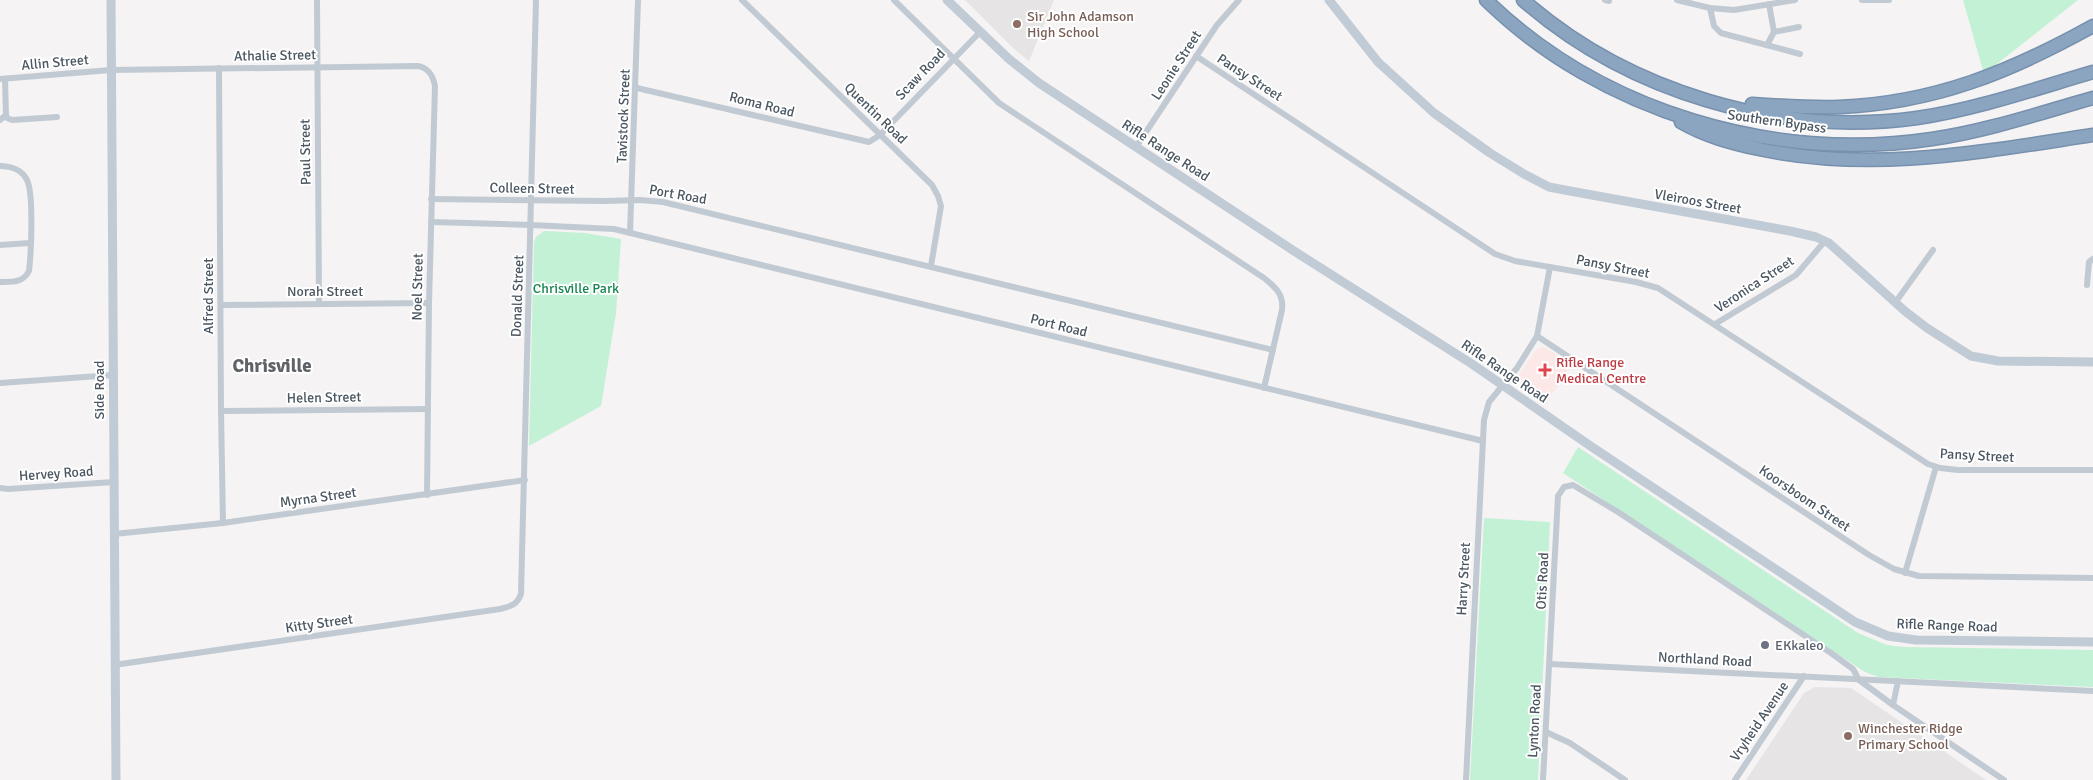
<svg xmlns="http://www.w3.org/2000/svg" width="2093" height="780" font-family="Signika,sans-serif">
	<rect width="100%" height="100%" fill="#f5f3f3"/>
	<g fill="#e6e4e5">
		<path d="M965,0H1054L1029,61L1013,48Z"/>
		<path d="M1815,687L1851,688L1986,780H1746L1804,693Z"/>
	</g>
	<path fill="#fce8e6" d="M1544,347L1572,364L1545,405L1524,389L1517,377L1537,349Z"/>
	<g fill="#c3f1d5">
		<path d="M1963,0H2078L1984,74Z"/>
		<path d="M544,231L585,233L621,239L616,313L601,406L529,446L534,242L536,237Z"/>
		<path d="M1578,447L1858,633L1887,645L1904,647L2093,650V687L1878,677L1865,672L1563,473Z"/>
		<path d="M1484,518L1550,522L1538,780H1470Z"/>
	</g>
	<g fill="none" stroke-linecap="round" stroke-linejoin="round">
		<g stroke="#7690ad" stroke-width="15">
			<g id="highway">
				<path d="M1486,0C1601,112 1774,163 1932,139C1987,131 2040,113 2093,98"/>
				<path d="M1523,0C1628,92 1779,137 1917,118C1977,109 2035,89 2093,72"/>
				<path d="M1752,104C1781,106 1810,108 1839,107C1935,103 2010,72 2093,26"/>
				<path d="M1681,122C1705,136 1731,143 1759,149C1873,173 1980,152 2093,135"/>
			</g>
		</g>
		<g stroke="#c1cad2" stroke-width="6">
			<path d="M317,0L319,303"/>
			<path d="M742,0L932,185L938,196L941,206L931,266"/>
			<path d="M894,0L999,103L1264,278C1275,287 1284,294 1282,310L1264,388"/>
			<path d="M1605,0L1609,1"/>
			<path d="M1677,0L1710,8L1734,10L1795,0"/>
			<path d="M1862,0H1889"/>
			<path d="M1769,4L1774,32"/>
			<path d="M1710,8L1714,26L1721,33L1800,54"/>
			<path d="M1767,45L1774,32L1799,27"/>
			<path d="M1196,56L1495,254L1515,261L1636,282L1658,288L1928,464L1940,468L1958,470H2093"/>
			<path d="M219,68L221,411L223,523"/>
			<path d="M0,79L111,70L418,66C429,68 433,76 435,86L429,303L427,495"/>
			<path d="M637,88L869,142L880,135L980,32"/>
			<path d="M5,117L12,120L57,117"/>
			<path d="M0,120L6,115L5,79"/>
			<path d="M1136,147L1217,25L1239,0"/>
			<path d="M0,166C11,166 22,170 27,180C34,194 31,254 29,271C23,283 12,282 0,282"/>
			<path d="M431,199L604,201L640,200L663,202L1273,350"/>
			<path d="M431,222L531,225L614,229L1483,441"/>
			<path d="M630,233L638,0"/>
			<path d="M0,245L30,243"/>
			<path d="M2087,285L2089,262L2093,259"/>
			<path d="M1895,303L1933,250"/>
			<path d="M221,305L429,303"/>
			<path d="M1715,324L1796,275L1825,241"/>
			<path d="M1537,336L1869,555L1894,569L1919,576L2093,578"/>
			<path d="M0,383L113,375"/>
			<path d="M221,411L428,409"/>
			<path d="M0,488L8,489L114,482"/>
			<path d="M114,534L223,523L525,480"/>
			<path d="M1905,573L1936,467"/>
			<path d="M1550,664L2093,691"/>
			<path d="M114,665L500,609C511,606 517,605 521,594L536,0"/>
			<path d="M1893,705L1898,681"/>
			<path d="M1546,732L1570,743L1625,780"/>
			<path d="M1466,780L1484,420L1489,402L1517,368L1537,336L1550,267"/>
			<path d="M1543,780L1558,496L1564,487L1573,485L1618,512L1831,653L1853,669L1859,680L1893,705L2004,780"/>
			<path d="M1735,780L1804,676"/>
		</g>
		<g stroke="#c1cbd6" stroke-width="9">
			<path d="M111,0L116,780"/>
			<path d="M947,0L1009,59L1039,83L1294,251L1472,364L1589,445L1855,622L1888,636L1916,640L2093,642"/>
			<path d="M1329,0L1378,62L1434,113L1490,153L1524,174L1549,187L1570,191L1790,231L1816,237L1829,243L1906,312L1927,328L1971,356L1998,361L2093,362"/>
		</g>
		<use href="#highway" stroke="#8ba5c1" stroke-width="12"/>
	</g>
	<g fill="#8d6e63" stroke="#fff" stroke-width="2">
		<circle cx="1017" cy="24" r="5"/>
		<circle cx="1848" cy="736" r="5"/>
	</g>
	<path fill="#e0444e" stroke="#fff" stroke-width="2" d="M1542.5 362.5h5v5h5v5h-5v5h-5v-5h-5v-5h5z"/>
	<circle fill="#6b7280" stroke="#fff" stroke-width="2" cx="1765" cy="645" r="5"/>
	<g text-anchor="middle" stroke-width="4" stroke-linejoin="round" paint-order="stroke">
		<g font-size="14" fill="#785e54" stroke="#fff" text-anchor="start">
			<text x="1027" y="21">Sir John Adamson<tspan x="1027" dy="16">High School</tspan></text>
			<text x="1858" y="733">Winchester Ridge<tspan x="1858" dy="16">Primary School</tspan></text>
		</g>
		<g font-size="14" fill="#4a5661" stroke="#fff">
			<text transform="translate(275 55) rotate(-1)" y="5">Athalie Street</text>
			<text transform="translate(55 62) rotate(-5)" y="5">Allin Street</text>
			<text transform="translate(1176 65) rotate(-57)" y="5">Leonie Street</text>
			<text transform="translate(920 74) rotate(-46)" y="5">Scaw Road</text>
			<text transform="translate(1250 77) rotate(33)" y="5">Pansy Street</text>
			<text transform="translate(762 104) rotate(14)" y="5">Roma Road</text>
			<text transform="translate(876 113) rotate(44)" y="5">Quentin Road</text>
			<text transform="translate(623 116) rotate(-88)" y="5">Tavistock Street</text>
			<text transform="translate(1777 121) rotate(8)" y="5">Southern Bypass</text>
			<text transform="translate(1166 150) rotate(33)" y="5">Rifle Range Road</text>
			<text transform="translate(305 152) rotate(-91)" y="5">Paul Street</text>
			<text transform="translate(532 188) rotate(1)" y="5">Colleen Street</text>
			<text transform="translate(678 194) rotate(10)" y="5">Port Road</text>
			<text transform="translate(1698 201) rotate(10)" y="5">Vleiroos Street</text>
			<text transform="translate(1613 266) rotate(11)" y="5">Pansy Street</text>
			<text transform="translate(1754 284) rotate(-33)" y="5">Veronica Street</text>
			<text transform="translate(417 287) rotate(-89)" y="5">Noel Street</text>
			<text x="325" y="296">Norah Street</text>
			<text transform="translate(208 296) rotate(-90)" y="5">Alfred Street</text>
			<text transform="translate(517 296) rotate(-88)" y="5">Donald Street</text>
			<text transform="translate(1059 325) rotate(14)" y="5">Port Road</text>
			<text transform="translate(1505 371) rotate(34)" y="5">Rifle Range Road</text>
			<text transform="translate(99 390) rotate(-90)" y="5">Side Road</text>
			<text transform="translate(324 397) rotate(-1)" y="5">Helen Street</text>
			<text transform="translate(1977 455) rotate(3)" y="5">Pansy Street</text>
			<text transform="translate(56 473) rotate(-4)" y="5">Hervey Road</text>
			<text transform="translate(318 497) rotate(-8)" y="5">Myrna Street</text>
			<text transform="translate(1805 498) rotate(34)" y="5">Koorsboom Street</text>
			<text transform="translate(1463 579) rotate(-87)" y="5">Harry Street</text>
			<text transform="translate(1542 581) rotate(-87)" y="5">Otis Road</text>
			<text transform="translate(319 623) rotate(-8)" y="5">Kitty Street</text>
			<text transform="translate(1947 625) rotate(2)" y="5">Rifle Range Road</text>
			<text transform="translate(1705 659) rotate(3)" y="5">Northland Road</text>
			<text transform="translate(1534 721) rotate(-87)" y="5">Lynton Road</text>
			<text transform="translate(1759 721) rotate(-56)" y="5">Vryheid Avenue</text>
		</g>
		<g font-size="14" fill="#17864f" stroke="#fff">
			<text x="576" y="293">Chrisville Park</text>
		</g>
		<g font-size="14" fill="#be3a42" stroke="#fff" text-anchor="start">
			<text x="1556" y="367">Rifle Range<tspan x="1556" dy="16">Medical Centre</tspan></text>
		</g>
		<g font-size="14" fill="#5b616d" stroke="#fff" text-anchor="start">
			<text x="1775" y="650">EKkaleo</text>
		</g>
		<g font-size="19" font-weight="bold" fill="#5f6368" stroke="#fff">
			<text x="272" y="372">Chrisville</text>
		</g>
	</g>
</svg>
